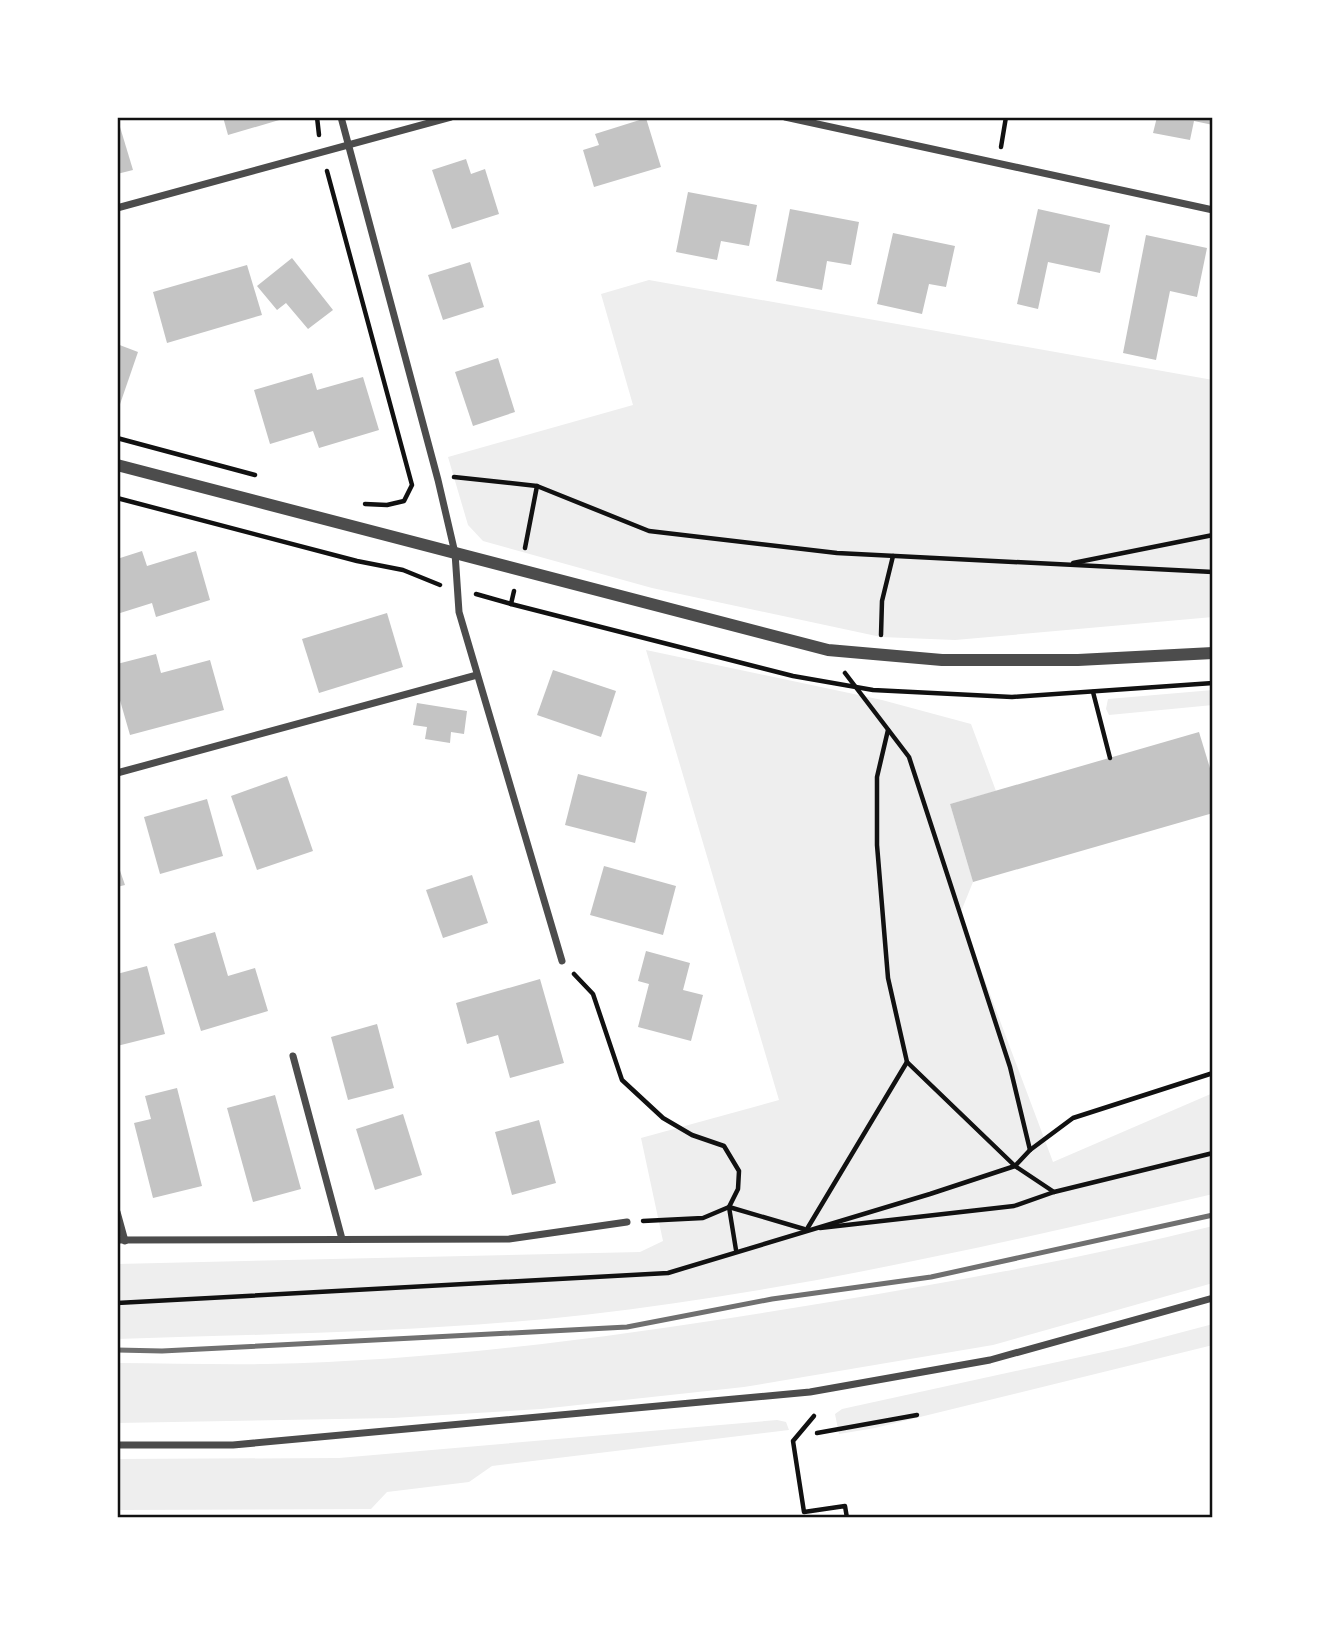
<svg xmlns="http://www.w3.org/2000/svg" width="1330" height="1635" font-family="'Varela Round',sans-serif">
	<rect width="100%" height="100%" fill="#fff"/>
	<g fill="#eee">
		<path d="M649,280L1213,380V617L955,640L881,637L652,588L483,541L468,525L448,457L633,405L601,294Z"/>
		<path d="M646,650L882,700L971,724L996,791L950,804L973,882L960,914L1053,1162L1213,1093V1194C1005,1243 796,1291 584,1315C430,1332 273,1334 117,1339V1264L640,1252L663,1241L641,1138L779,1100Z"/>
		<path d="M1213,690V705L1109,715L1106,709L1108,699Z"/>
		<path d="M1213,1226V1283L993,1345L744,1387L541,1409L393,1418L117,1423V1363C167,1363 217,1365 267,1364C458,1360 649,1332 836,1301C962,1280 1089,1257 1213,1226Z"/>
		<path d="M1213,1324V1345L875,1428L839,1434L835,1414L842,1409L1126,1347Z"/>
		<path d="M777,1420L786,1422L789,1430L492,1466L469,1482L387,1492L371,1509L117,1510V1459L339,1458Z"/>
	</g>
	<g fill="#c4c4c4">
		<path d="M117,117L133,170L117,174Z"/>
		<path d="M223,117H286V118L228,135Z"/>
		<path d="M1157,117H1213V125L1194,121L1190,140L1153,133Z"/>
		<path d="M646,118L661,167L594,187L583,150L599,145L595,134Z"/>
		<path d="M466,159L471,174L485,169L499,214L452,229L432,170Z"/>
		<path d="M688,192L757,205L749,246L721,241L717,260L676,252Z"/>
		<path d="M790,209L859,222L851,265L827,261L822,290L776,281Z"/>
		<path d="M1038,209L1110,225L1100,273L1048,262L1038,309L1017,304Z"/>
		<path d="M893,233L955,246L946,287L929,284L922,314L877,304Z"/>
		<path d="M1146,235L1207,248L1197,297L1170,291L1156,360L1123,353Z"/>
		<path d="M292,258L333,310L308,329L286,303L277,310L257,286Z"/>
		<path d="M470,262L484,307L443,320L428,275Z"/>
		<path d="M247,265L262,315L167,343L153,292Z"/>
		<path d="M117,344L138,352L118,410H117Z"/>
		<path d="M498,358L515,412L473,426L455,372Z"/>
		<path d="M312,373L317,390L363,377L379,430L319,448L313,431L270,444L254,390Z"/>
		<path d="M142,551L147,566L196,551L210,600L156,617L152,603L117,614V559Z"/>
		<path d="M387,613L403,667L319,693L302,639Z"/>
		<path d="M156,654L161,673L210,660L224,710L130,735L117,690V664Z"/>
		<path d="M553,670L616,691L601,737L537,715Z"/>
		<path d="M417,703L467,711L464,734L451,732L450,743L425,739L427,727L413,725Z"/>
		<path d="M1199,732L1213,778V813L973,882L950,804Z"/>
		<path d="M578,774L647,792L635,843L565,825Z"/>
		<path d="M287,776L313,851L257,870L231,796Z"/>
		<path d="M207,799L223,856L160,874L144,817Z"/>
		<path d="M117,862L125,885L117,887Z"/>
		<path d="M604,866L676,886L663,935L590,915Z"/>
		<path d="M472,875L488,923L443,938L426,890Z"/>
		<path d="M215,932L228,976L255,968L268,1011L201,1031L174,944Z"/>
		<path d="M646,951L690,963L683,990L703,995L691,1041L638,1027L649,984L638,981Z"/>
		<path d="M147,966L165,1034L117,1046V974Z"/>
		<path d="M540,979L564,1063L510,1078L498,1035L467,1044L456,1003Z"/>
		<path d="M377,1024L394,1088L348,1100L331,1037Z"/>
		<path d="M177,1088L202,1186L153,1198L134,1123L151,1119L145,1096Z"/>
		<path d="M275,1095L301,1189L253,1202L227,1108Z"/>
		<path d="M403,1114L422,1175L375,1190L356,1129Z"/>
		<path d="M539,1120L556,1183L512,1195L495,1132Z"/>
	</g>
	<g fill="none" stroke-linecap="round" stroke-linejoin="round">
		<g stroke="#111" stroke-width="4.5">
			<path d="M317,117L319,135"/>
			<path d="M1001,147L1006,117"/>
			<path d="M327,171L412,485L404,501L387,505L365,504"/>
			<path d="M117,438L255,475"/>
			<path d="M454,477L537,486L649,531L837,553L1213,572"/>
			<path d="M117,498L357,561L403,570L440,585"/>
			<path d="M525,548L537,486"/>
			<path d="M1073,563L1213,535"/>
			<path d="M476,594L511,604L514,591"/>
			<path d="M511,604L793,676L873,690L1012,697L1213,683"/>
			<path d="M881,635L882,601L893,556"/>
			<path d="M845,673L909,757L1010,1067L1030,1150"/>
			<path d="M1093,692L1110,758"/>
			<path d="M888,730L877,777V845L888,978L907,1062L1015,1166L1054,1192"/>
			<path d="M574,974L593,994L622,1080L663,1118L692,1135L724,1146L739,1171L738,1189L729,1207L736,1250"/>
			<path d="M643,1221L703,1218L729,1207L804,1229"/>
			<path d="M820,1228L1014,1206L1054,1192L1213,1153"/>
			<path d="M807,1229L907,1062"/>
			<path d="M117,1303L668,1273L930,1194L1015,1166L1030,1150L1073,1118L1213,1073"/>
			<path d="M814,1416L793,1441L804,1512L845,1506L847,1518"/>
			<path d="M817,1433L917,1415"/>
		</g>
		<g stroke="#4c4c4c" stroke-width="7">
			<path d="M341,117L438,480L455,553L459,612L562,961"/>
			<path d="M785,117L1213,210"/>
			<path d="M117,208L451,117"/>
			<path d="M117,773L477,675"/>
			<path d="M293,1056L342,1239"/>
			<path d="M117,1212L125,1241"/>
			<path d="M117,1240L509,1239L627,1222"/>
			<path d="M117,1445H233L810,1392L990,1360L1213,1298"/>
		</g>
		<path stroke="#4c4c4c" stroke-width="12" d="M117,465L828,650L942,660H1078L1213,653"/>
		<path stroke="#707070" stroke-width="5" d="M117,1350L162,1351L627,1327L772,1299L931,1277L1213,1215"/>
	</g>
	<rect width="1330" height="1635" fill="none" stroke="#ffffff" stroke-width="238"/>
	<rect x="119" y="119" width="1092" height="1397" fill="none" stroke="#111" stroke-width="2.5"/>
</svg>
